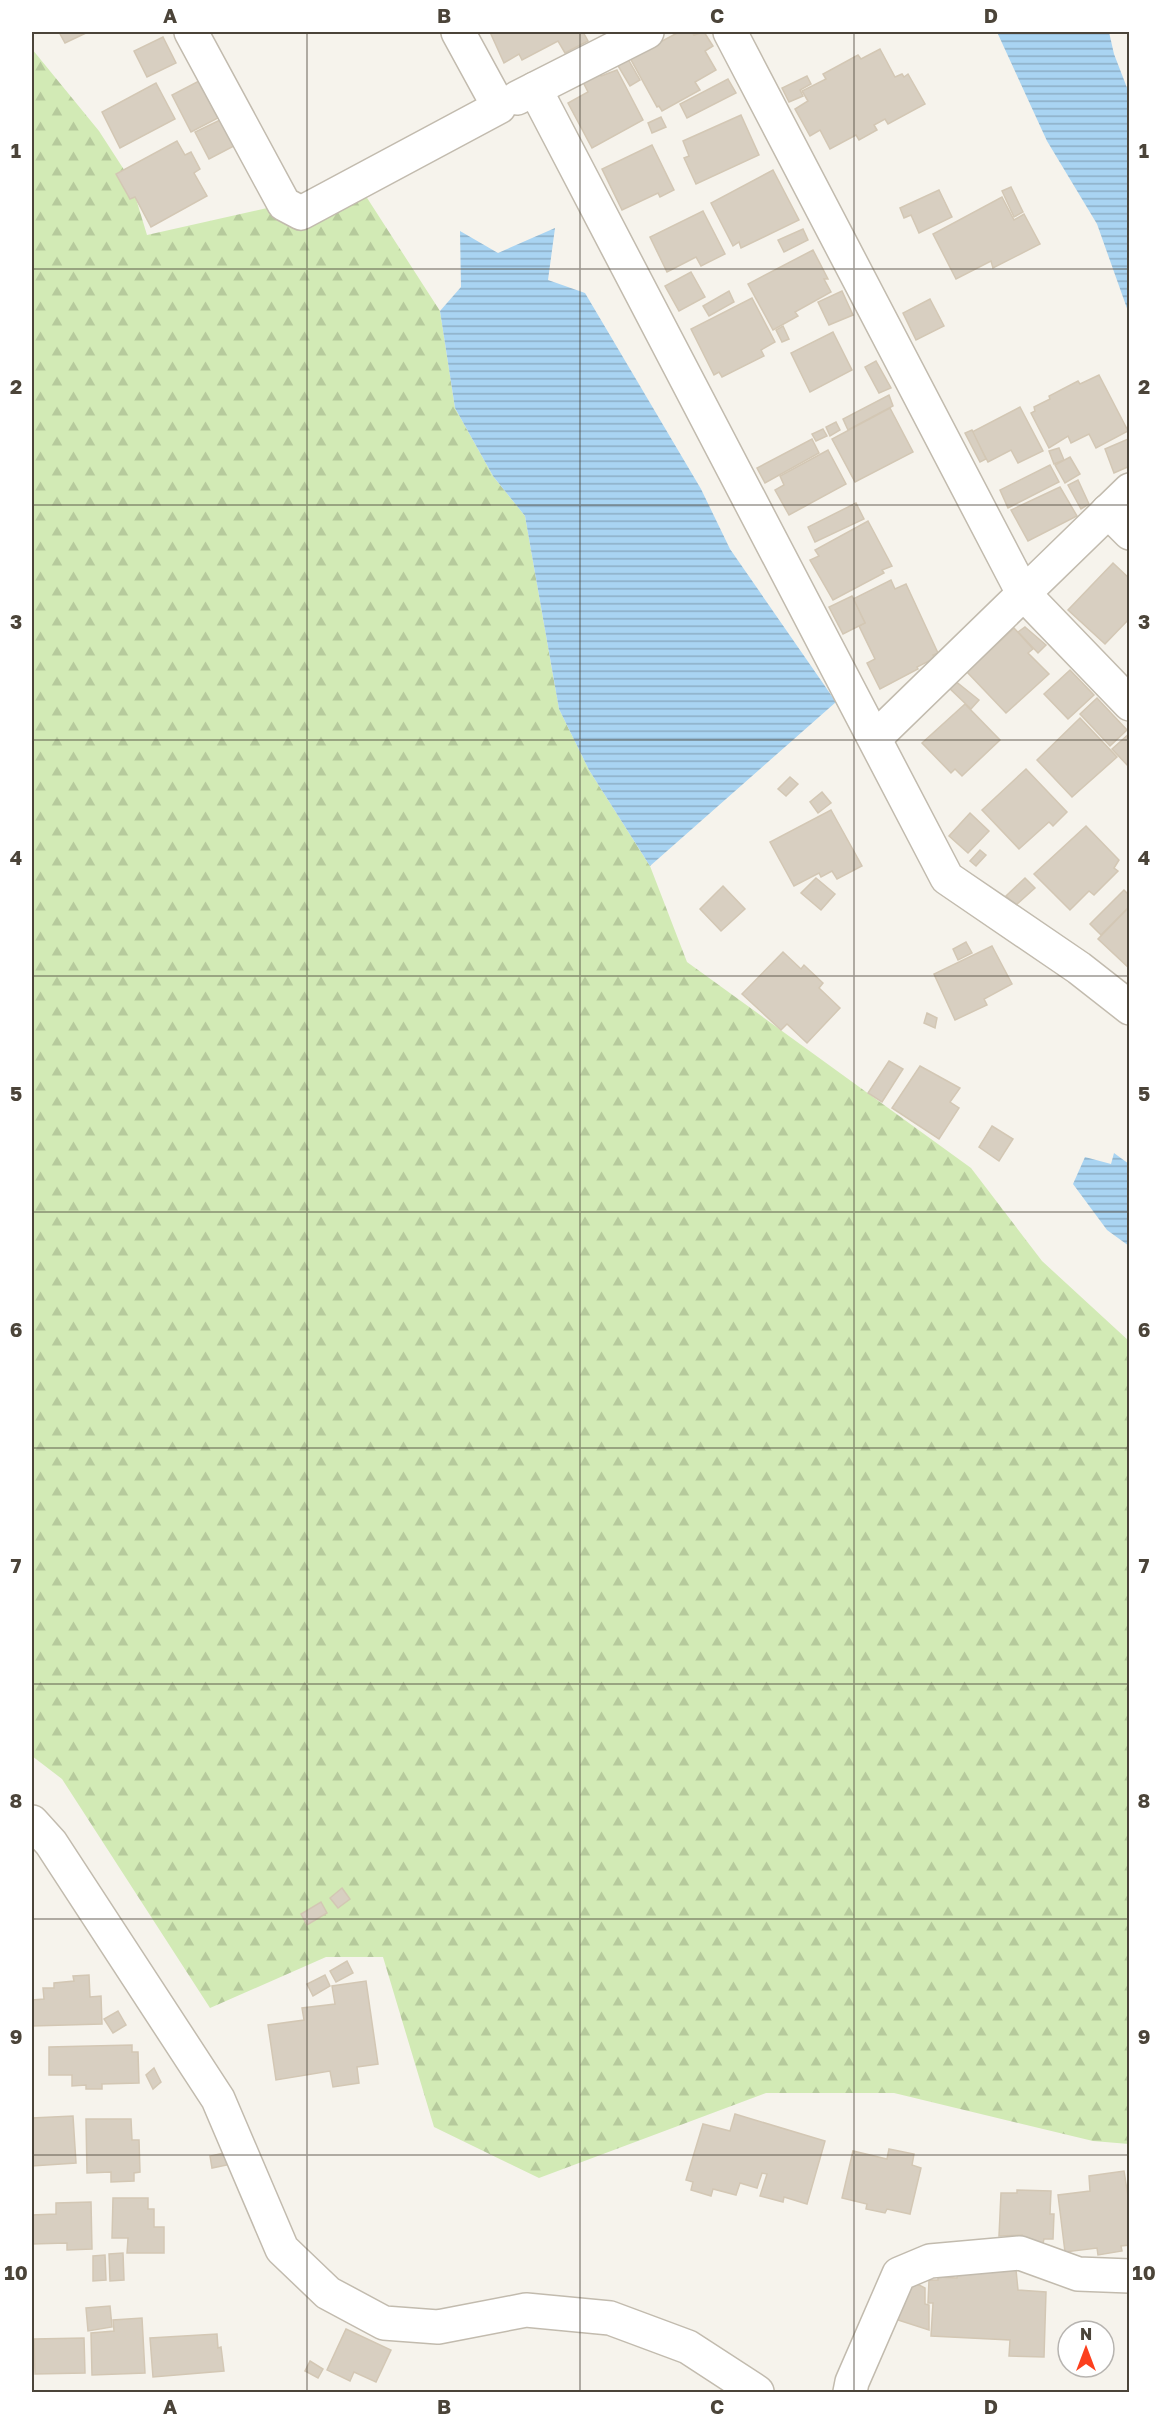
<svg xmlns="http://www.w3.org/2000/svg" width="1161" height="2424" font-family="'Golos Text',sans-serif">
	<defs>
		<pattern id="forest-firs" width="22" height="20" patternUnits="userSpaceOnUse" patternTransform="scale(1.5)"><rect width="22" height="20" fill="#d2eab5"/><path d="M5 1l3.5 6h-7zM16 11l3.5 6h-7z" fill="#b6ca9c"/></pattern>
		<pattern id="water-rules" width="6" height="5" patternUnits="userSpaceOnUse" patternTransform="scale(1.5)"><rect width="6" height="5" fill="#a9d4f2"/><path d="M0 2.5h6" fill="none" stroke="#8caec5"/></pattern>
	</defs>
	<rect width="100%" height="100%" fill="#f6f3ec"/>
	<path fill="url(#forest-firs)" d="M32,49L99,131L130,179L147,235L360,187L440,311L455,408L493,476L525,516L559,709L589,770L650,866L687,962L971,1168L1042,1261L1129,1341V2144L1093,2141L894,2093H766L539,2178L434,2127L383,1957H326L210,2008L62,1779L32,1756Z"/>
	<g fill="url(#water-rules)">
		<path d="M997,32H1109L1114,54L1129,93V314L1097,224L1047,141Z"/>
		<path d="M555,228L548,280L585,293L701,489L730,549L836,702L650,866L589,770L559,709L525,516L493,476L455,408L440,311L461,287L460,231L498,253Z"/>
		<path d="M1114,1153L1129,1164V1246L1107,1230L1073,1184L1085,1157L1111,1164Z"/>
	</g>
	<g fill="#d8cfc1" stroke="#d3c7b4" stroke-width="1.5">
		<path d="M59,32H88L65,43Z"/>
		<path d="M490,32H583L588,41L565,53L558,41L522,60L519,54L504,63Z"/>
		<path d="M679,32H692L694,35L704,32L713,46L705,51L716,70L695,82L700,90L662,111L659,106L657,107L630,58Z"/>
		<path d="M163,37L176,63L147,77L134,51Z"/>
		<path d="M880,49L895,77L902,74L904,77L908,74L925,104L888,124L885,119L874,125L877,130L859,140L856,135L830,149L820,130L810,136L795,109L808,101L802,91L826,79L823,74L858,55L861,59Z"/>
		<path d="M628,59L640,80L630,86L617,64Z"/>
		<path d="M617,70L643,120L592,148L568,103L588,92L583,82L599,73L601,76Z"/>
		<path d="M807,76L811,84L800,90L803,96L789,102L782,88Z"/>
		<path d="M728,79L736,93L687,118L680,104Z"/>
		<path d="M199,81L218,118L191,132L172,95Z"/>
		<path d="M156,83L175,119L120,148L102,112Z"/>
		<path d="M741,115L759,155L696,184L684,158L689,156L683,141Z"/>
		<path d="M661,117L666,127L652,133L648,123Z"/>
		<path d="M220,120L234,146L209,159L195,132Z"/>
		<path d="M177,141L185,155L191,152L200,169L194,173L207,196L151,227L135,197L130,199L116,174Z"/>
		<path d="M652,145L674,190L660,197L658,193L622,210L602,169Z"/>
		<path d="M773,170L799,220L741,248L739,242L733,246L711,203Z"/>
		<path d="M1011,187L1023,212L1014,217L1002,191Z"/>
		<path d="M939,190L952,217L919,233L911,215L904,218L900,208Z"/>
		<path d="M1002,197L1014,220L1024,214L1040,244L993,268L991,261L956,279L933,234Z"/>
		<path d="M703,211L725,254L701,266L696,257L667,272L650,237Z"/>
		<path d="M803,229L808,240L784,252L778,240Z"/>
		<path d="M813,250L828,279H824L831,292L795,312L798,316L773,330L748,284Z"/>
		<path d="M691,272L705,297L679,311L665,286Z"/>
		<path d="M729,291L734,302L709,316L703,306Z"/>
		<path d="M842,291L853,315L829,325L818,302Z"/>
		<path d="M752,298L775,342L761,350L764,356L722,377L719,372L714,375L691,329Z"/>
		<path d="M930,299L944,326L916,340L903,313Z"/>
		<path d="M783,326L789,339L782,342L776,330Z"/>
		<path d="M833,332L852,370L810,392L791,353Z"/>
		<path d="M876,361L891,388L879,393L865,367Z"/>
		<path d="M1099,375L1128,431L1096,448L1089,434L1071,443L1068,436L1049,448L1031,413L1035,411L1034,407L1050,399L1049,396L1078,381L1080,384Z"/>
		<path d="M889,395L893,406L848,430L843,419Z"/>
		<path d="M1020,407L1043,451L1018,463L1011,450L988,462L972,432Z"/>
		<path d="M890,408L913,452L855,482L832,439Z"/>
		<path d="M836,422L840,430L830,436L826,427Z"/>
		<path d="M823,429L827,436L816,441L812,434Z"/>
		<path d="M972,430L986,459L980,462L965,433Z"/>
		<path d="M812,439L819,453L765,483L757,468Z"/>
		<path d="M1128,439L1130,466L1114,473L1105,449Z"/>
		<path d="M1059,448L1064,460L1054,464L1049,451Z"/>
		<path d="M828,450L846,484L789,515L775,490L784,485L780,476Z"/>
		<path d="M1070,457L1080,474L1065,483L1055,465Z"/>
		<path d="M1050,465L1059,482L1008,508L1000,490Z"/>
		<path d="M1078,480L1089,504L1081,509L1068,485Z"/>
		<path d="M1060,487L1077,516L1028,541L1011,510Z"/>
		<path d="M856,503L864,519L815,542L808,527Z"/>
		<path d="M868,521L892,566L882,570L884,573L833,600L810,560L819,556L815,550Z"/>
		<path d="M1113,563L1130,579V618L1105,644L1068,610Z"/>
		<path d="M891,580L895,589L906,584L938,653L933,655L935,658L917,667L918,669L880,689L867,663L875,659L859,626L865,623L853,599Z"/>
		<path d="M852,596L865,623L843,634L829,607Z"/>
		<path d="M1025,627L1046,645L1038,653L1018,632Z"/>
		<path d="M1014,628L1033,649L1028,653L1049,674L1006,713L967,672Z"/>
		<path d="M1070,670L1094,695L1068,719L1044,694Z"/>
		<path d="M954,680L979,700L971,709L948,687Z"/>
		<path d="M1097,698L1127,730L1110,746L1080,714Z"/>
		<path d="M965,704L1000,740L962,776L955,769L951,773L922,743Z"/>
		<path d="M1080,718L1117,757L1072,797L1037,760Z"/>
		<path d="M1130,733V768L1112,749Z"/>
		<path d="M1026,769L1067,812L1053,826L1049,822L1019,849L982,810Z"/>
		<path d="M790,777L798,784L786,796L778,789Z"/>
		<path d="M822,792L831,803L818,813L810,802Z"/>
		<path d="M831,810L862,866L837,879L832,871L821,877L819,873L794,886L770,842Z"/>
		<path d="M970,813L989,831L968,853L949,836Z"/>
		<path d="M1086,826L1119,860L1114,868L1118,871L1094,895L1089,891L1070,910L1034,874Z"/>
		<path d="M980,850L986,855L976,866L970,861Z"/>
		<path d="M816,878L835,894L821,910L801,893Z"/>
		<path d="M1025,878L1035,888L1016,905L1006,896Z"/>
		<path d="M723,886L745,909L721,931L700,909Z"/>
		<path d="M1124,890L1130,896V906L1101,935L1090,924Z"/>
		<path d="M1130,906V969L1098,939Z"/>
		<path d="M966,942L972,953L958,960L953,949Z"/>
		<path d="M992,946L1012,984L984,999L987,1005L955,1020L934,974Z"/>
		<path d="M783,952L801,969L804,965L823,983L819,988L840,1008L807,1043L787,1024L781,1030L742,994Z"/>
		<path d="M927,1013L937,1018L935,1028L924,1023Z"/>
		<path d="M889,1061L903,1069L882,1102L868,1093Z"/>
		<path d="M920,1066L960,1088L950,1102L959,1108L939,1139L892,1108Z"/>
		<path d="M992,1126L1013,1139L999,1161L979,1147Z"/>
		<path d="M342,1888L350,1899L338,1908L330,1898Z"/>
		<path d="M321,1902L327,1913L307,1925L301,1914Z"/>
		<path d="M347,1961L353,1973L336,1982L330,1971Z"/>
		<path d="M89,1975L90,1997L101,1996L102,2024L32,2026V2000L44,1999L43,1988H54V1983L74,1981L73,1976Z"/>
		<path d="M325,1975L330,1986L313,1996L307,1984Z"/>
		<path d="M366,1981L378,2064L357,2067L359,2083L333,2087L330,2071L276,2080L268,2025L304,2020L302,2008L335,2004L332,1986Z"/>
		<path d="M118,2011L126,2025L113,2033L104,2019Z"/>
		<path d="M132,2045V2052H138L139,2083L102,2084V2089H86V2085L72,2086V2075H49V2047Z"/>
		<path d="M154,2068L161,2082L153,2089L146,2075Z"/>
		<path d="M735,2114L825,2141L807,2204L784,2197L783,2202L760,2196L767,2174L762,2173L757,2188L740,2183L736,2195L713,2189L711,2196L691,2190L693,2182L686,2180L703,2124L730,2131Z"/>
		<path d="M73,2116L76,2163L32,2166V2118Z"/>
		<path d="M86,2119H131L132,2140H139L140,2172L134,2173V2181L111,2182V2172L87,2173Z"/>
		<path d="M889,2149L914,2154L912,2165L921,2168L910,2214L887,2209L885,2213L866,2209L867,2204L842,2198L853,2151L887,2159Z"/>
		<path d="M225,2153L227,2165L212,2168L210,2156Z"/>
		<path d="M1124,2171L1130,2209V2245L1121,2246L1122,2251L1098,2255L1097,2248L1065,2252L1058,2195L1090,2191L1089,2176Z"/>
		<path d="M1017,2190L1051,2191L1050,2214H1054L1053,2239H1044L1043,2243L1020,2241L1022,2235L999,2236L1001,2193H1017Z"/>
		<path d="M113,2198H148V2209H154V2227H164V2253H127L128,2238H112Z"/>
		<path d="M91,2202L92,2249L67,2250V2243L32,2244V2215L56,2214V2203Z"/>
		<path d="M123,2253L124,2280L110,2281L109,2254Z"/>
		<path d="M105,2255L106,2280L93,2281V2256Z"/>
		<path d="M958,2269L1016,2270L1018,2290L1046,2292L1044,2357L1009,2356L1010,2340L931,2336L933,2303H928L929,2280H938V2277L957,2278Z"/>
		<path d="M911,2281L925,2288V2304L929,2305V2330L895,2319Z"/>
		<path d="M110,2306L112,2327L88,2331L86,2308Z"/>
		<path d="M142,2318L145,2373L92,2375L91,2333L114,2331L113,2320Z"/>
		<path d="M346,2329L391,2350L376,2382L354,2372L350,2381L327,2370Z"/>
		<path d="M217,2334L218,2348L221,2347L224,2371L153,2377L150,2338Z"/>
		<path d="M84,2338L85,2373L35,2374L34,2339Z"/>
		<path d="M310,2361L323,2369L318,2378L305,2371Z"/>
	</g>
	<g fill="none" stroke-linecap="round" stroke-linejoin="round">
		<g stroke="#c2bbae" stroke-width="36">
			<g id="street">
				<path d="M191,32L284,204L301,213L499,107L458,32"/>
				<path d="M730,32L1023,593L1130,704"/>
				<path d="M535,89L947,878L1079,968L1130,1008"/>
				<path d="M517,98L647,32"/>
				<path d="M1108,511L1130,533"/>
				<path d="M876,737L1130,490"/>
				<path d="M32,1822L51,1843L218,2099L282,2249L328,2293L384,2323L438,2327L526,2310L610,2318L688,2347L757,2392"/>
				<path d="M850,2392L852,2382L899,2274L930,2261L1020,2253L1078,2274L1130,2276"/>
			</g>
		</g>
		<use href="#street" stroke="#fff" stroke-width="33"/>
	</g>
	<path fill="none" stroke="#4b4439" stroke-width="1.5" stroke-opacity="0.55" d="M307,32V2392M580,32V2392M854,32V2392M32,269H1130M32,505H1130M32,740H1130M32,976H1130M32,1212H1130M32,1448H1130M32,1684H1130M32,1919H1130M32,2155H1130"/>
	<rect width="1161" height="2424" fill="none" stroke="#ffffff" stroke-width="66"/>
	<g transform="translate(1086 2349)"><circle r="28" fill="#ffffff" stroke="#b7b4b0" stroke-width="1.5"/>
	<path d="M0-4.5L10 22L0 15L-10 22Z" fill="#fc3f1d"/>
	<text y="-9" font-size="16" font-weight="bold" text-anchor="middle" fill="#4b4439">N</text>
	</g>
	<rect x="33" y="33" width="1095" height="2358" fill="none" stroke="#4b4439" stroke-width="2"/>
	<g font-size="20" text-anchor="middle" font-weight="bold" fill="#4b4439">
		<text x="170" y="23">A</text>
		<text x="444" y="23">B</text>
		<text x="717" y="23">C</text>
		<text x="991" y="23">D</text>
		<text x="16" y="158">1</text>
		<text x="1144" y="158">1</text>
		<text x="16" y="394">2</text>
		<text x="1144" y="394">2</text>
		<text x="16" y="629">3</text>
		<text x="1144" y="629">3</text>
		<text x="16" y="865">4</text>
		<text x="1144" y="865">4</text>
		<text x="16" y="1101">5</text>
		<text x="1144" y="1101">5</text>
		<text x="16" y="1337">6</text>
		<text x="1144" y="1337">6</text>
		<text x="16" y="1573">7</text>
		<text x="1144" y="1573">7</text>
		<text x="16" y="1808">8</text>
		<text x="1144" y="1808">8</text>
		<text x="16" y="2044">9</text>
		<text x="1144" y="2044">9</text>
		<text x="16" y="2280">10</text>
		<text x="1144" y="2280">10</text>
		<text x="170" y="2414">A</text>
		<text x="444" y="2414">B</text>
		<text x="717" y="2414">C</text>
		<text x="991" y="2414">D</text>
	</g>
</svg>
